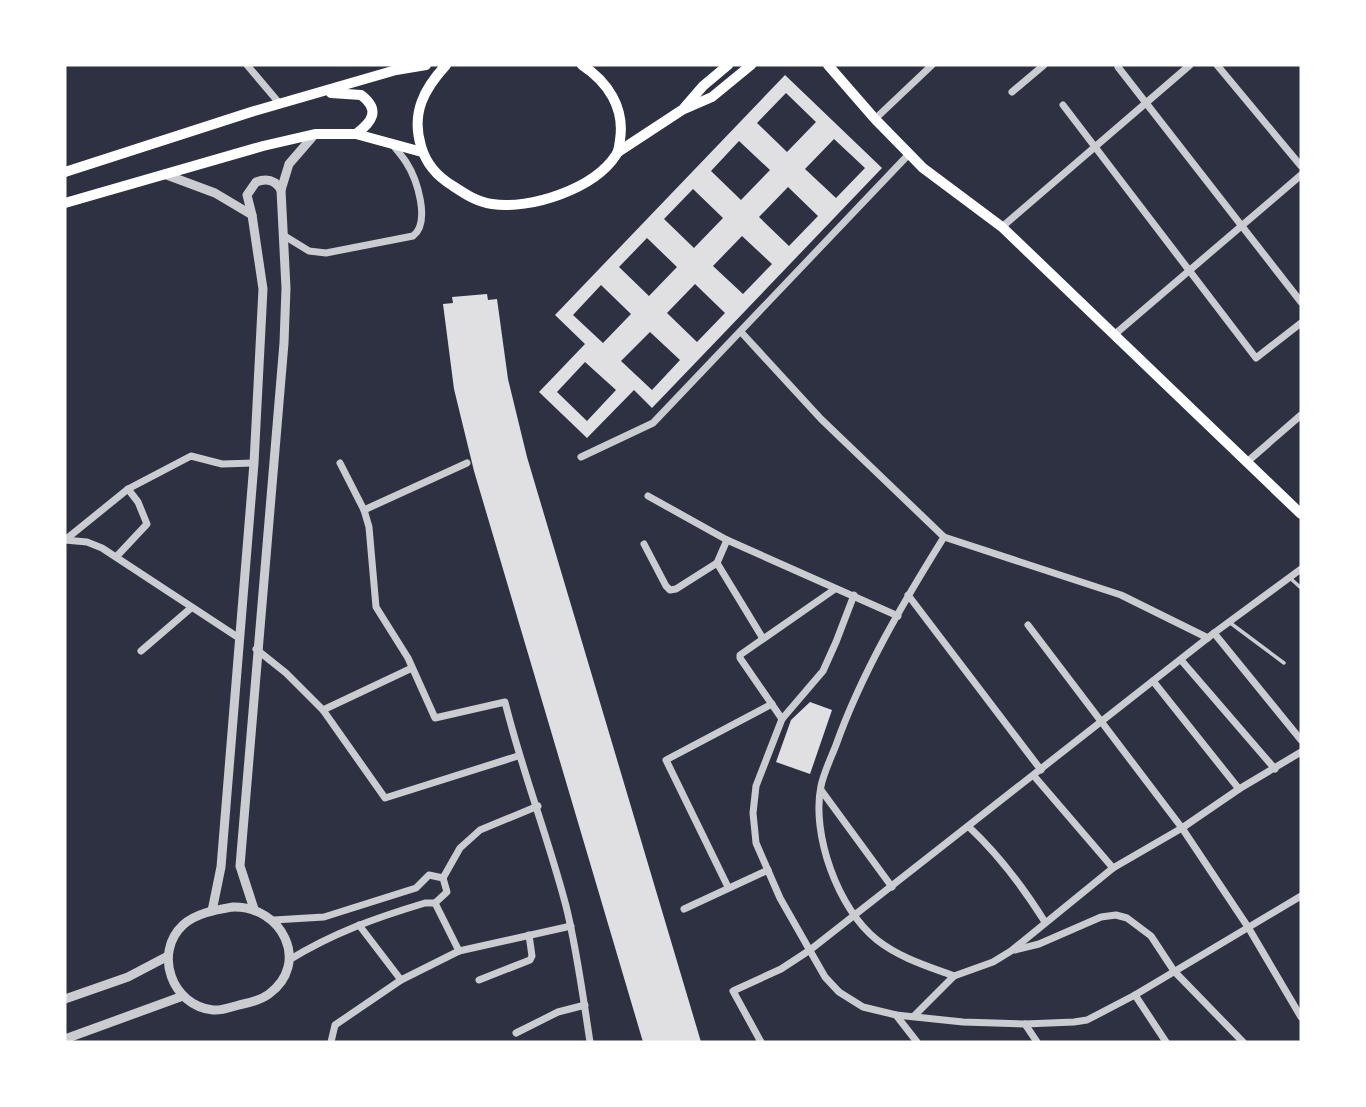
<svg xmlns="http://www.w3.org/2000/svg" width="1366" height="1107" font-family="Mulish,sans-serif">
	<rect width="100%" height="100%" fill="#2d3142"/>
	<g fill="#e0e0e3" fill-rule="evenodd">
		<path d="M785,75L882,168L652,408L634,390L587,438L539,392L585,344L555,315ZM786,93L816,122L787,152L757,123ZM834,139L865,168L836,198L805,169ZM739,141L770,170L741,200L711,171ZM788,187L818,216L789,246L759,217ZM693,189L723,218L694,248L664,219ZM742,236L772,264L743,294L713,266ZM647,238L677,267L649,296L619,267ZM695,284L725,313L697,342L667,313ZM601,285L631,314L603,343L573,315ZM650,332L680,360L652,390L621,361ZM585,362L616,390L587,421L557,392Z"/>
		<path d="M487,294L488,300L497,299L508,379L527,457L701,1042H643L474,471L454,389L443,304L453,303L452,297Z"/>
		<path d="M810,702L832,710L810,774L776,762L791,720Z"/>
	</g>
	<g fill="none" stroke-linecap="round" stroke-linejoin="round">
		<g stroke="#caccd0" stroke-width="3.5">
			<path d="M1290,578L1301,588"/>
			<path d="M1229,622L1284,663"/>
		</g>
		<g stroke="#caccd0" stroke-width="7">
			<path d="M247,65L280,104"/>
			<path d="M1217,65L1301,166"/>
			<path d="M1118,67L1301,302"/>
			<path d="M1012,92L1044,65"/>
			<path d="M1063,105L1256,358L1301,323"/>
			<path d="M875,119L932,65"/>
			<path d="M1002,227L1190,65"/>
			<path d="M283,235L309,251L326,253L413,236C431,222 417,179 406,162C402,156 397,150 392,144"/>
			<path d="M741,332L821,419L944,537L1121,595L1208,638"/>
			<path d="M1114,335L1301,175"/>
			<path d="M581,457L653,423L910,153"/>
			<path d="M1247,462L1301,415"/>
			<path d="M340,463L364,510L369,527L376,607L408,658L435,718L505,702C522,771 548,837 566,906C577,950 583,997 590,1042"/>
			<path d="M648,496L727,540L898,616"/>
			<path d="M364,510L467,463"/>
			<path d="M944,537C903,603 862,672 836,745C831,758 824,772 821,786C811,834 838,909 877,940C900,958 927,966 954,976"/>
			<path d="M65,540L87,542L102,548L239,638"/>
			<path d="M65,540L128,489"/>
			<path d="M644,544L666,586L670,590L676,589L717,563L727,540"/>
			<path d="M117,556L147,524L138,502L128,489L191,456L222,464L254,463"/>
			<path d="M717,563L762,637"/>
			<path d="M854,595L836,642L823,671L782,719L756,786L753,813L756,843L780,898L825,977L839,992L863,1007L896,1015L963,1022L1025,1024L1074,1022L1087,1020L1135,995L1301,896"/>
			<path d="M908,595L1041,770"/>
			<path d="M1028,625L1182,828L1248,927L1301,1017"/>
			<path d="M1214,633L1301,740"/>
			<path d="M256,649L286,673L323,710L385,798L518,756"/>
			<path d="M141,651L191,608"/>
			<path d="M1181,660L1275,769"/>
			<path d="M1153,681L1239,789"/>
			<path d="M323,710L412,668"/>
			<path d="M782,719L740,658V655L835,589"/>
			<path d="M1034,776L1113,868"/>
			<path d="M821,790L892,887"/>
			<path d="M969,827C999,855 1023,887 1045,922"/>
			<path d="M443,878L460,848L480,830L538,806"/>
			<path d="M728,887L666,760L772,704"/>
			<path d="M435,903L459,951"/>
			<path d="M684,909L768,870"/>
			<path d="M274,920L324,917L416,888L429,875L443,878L447,892L435,903H425C375,918 333,933 289,960"/>
			<path d="M359,925L401,980"/>
			<path d="M1015,950L1039,944L1101,917L1116,915L1127,918L1151,936L1174,971L1243,1042"/>
			<path d="M479,980L530,960L532,956L529,935"/>
			<path d="M1135,995L1166,1042"/>
			<path d="M896,1015L917,1042"/>
			<path d="M915,1015L954,976L993,962L1011,951L1113,868L1182,828L1239,789L1301,752"/>
			<path d="M1025,1024L1037,1042"/>
			<path d="M516,1033L558,1012L585,1005"/>
			<path d="M331,1042L335,1025L401,980L459,951L571,926"/>
			<path d="M761,1042L733,991L781,969L810,950L1214,633L1301,569"/>
		</g>
		<g stroke="#caccd0" stroke-width="9">
			<path d="M164,174L215,193L252,215L263,289L254,463L221,867L212,911"/>
			<path d="M252,215L247,195L256,182C267,178 275,180 281,190"/>
			<path d="M233,907C282,906 311,963 269,994C261,1000 249,1003 239,1005C231,1007 222,1011 213,1010C172,1006 153,953 183,925C196,913 216,910 233,907Z"/>
			<path d="M254,909L240,866L284,343L286,288L281,190L289,164L315,134"/>
			<path d="M65,999L128,977L168,956"/>
			<path d="M65,1039L183,996"/>
		</g>
		<path stroke="#fff" stroke-width="10" d="M828,65L875,119L923,168L1002,227L1301,514"/>
		<g stroke="#fff" stroke-width="10">
			<path d="M446,65C424,89 411,113 421,146C426,164 438,177 453,186C465,194 477,202 492,204C530,210 594,189 616,155C619,151 619,146 620,140C625,108 608,82 582,65"/>
			<path d="M331,93L361,95C381,110 372,122 356,134"/>
			<path d="M684,108L703,86L728,65"/>
			<path d="M618,152L682,110L712,97L751,65"/>
			<path d="M65,172L251,112L396,70L426,65"/>
			<path d="M65,203L263,146L315,134H356L422,152"/>
		</g>
	</g>
	<rect width="1366" height="1107" fill="none" stroke="#ffffff" stroke-width="133"/>
</svg>
